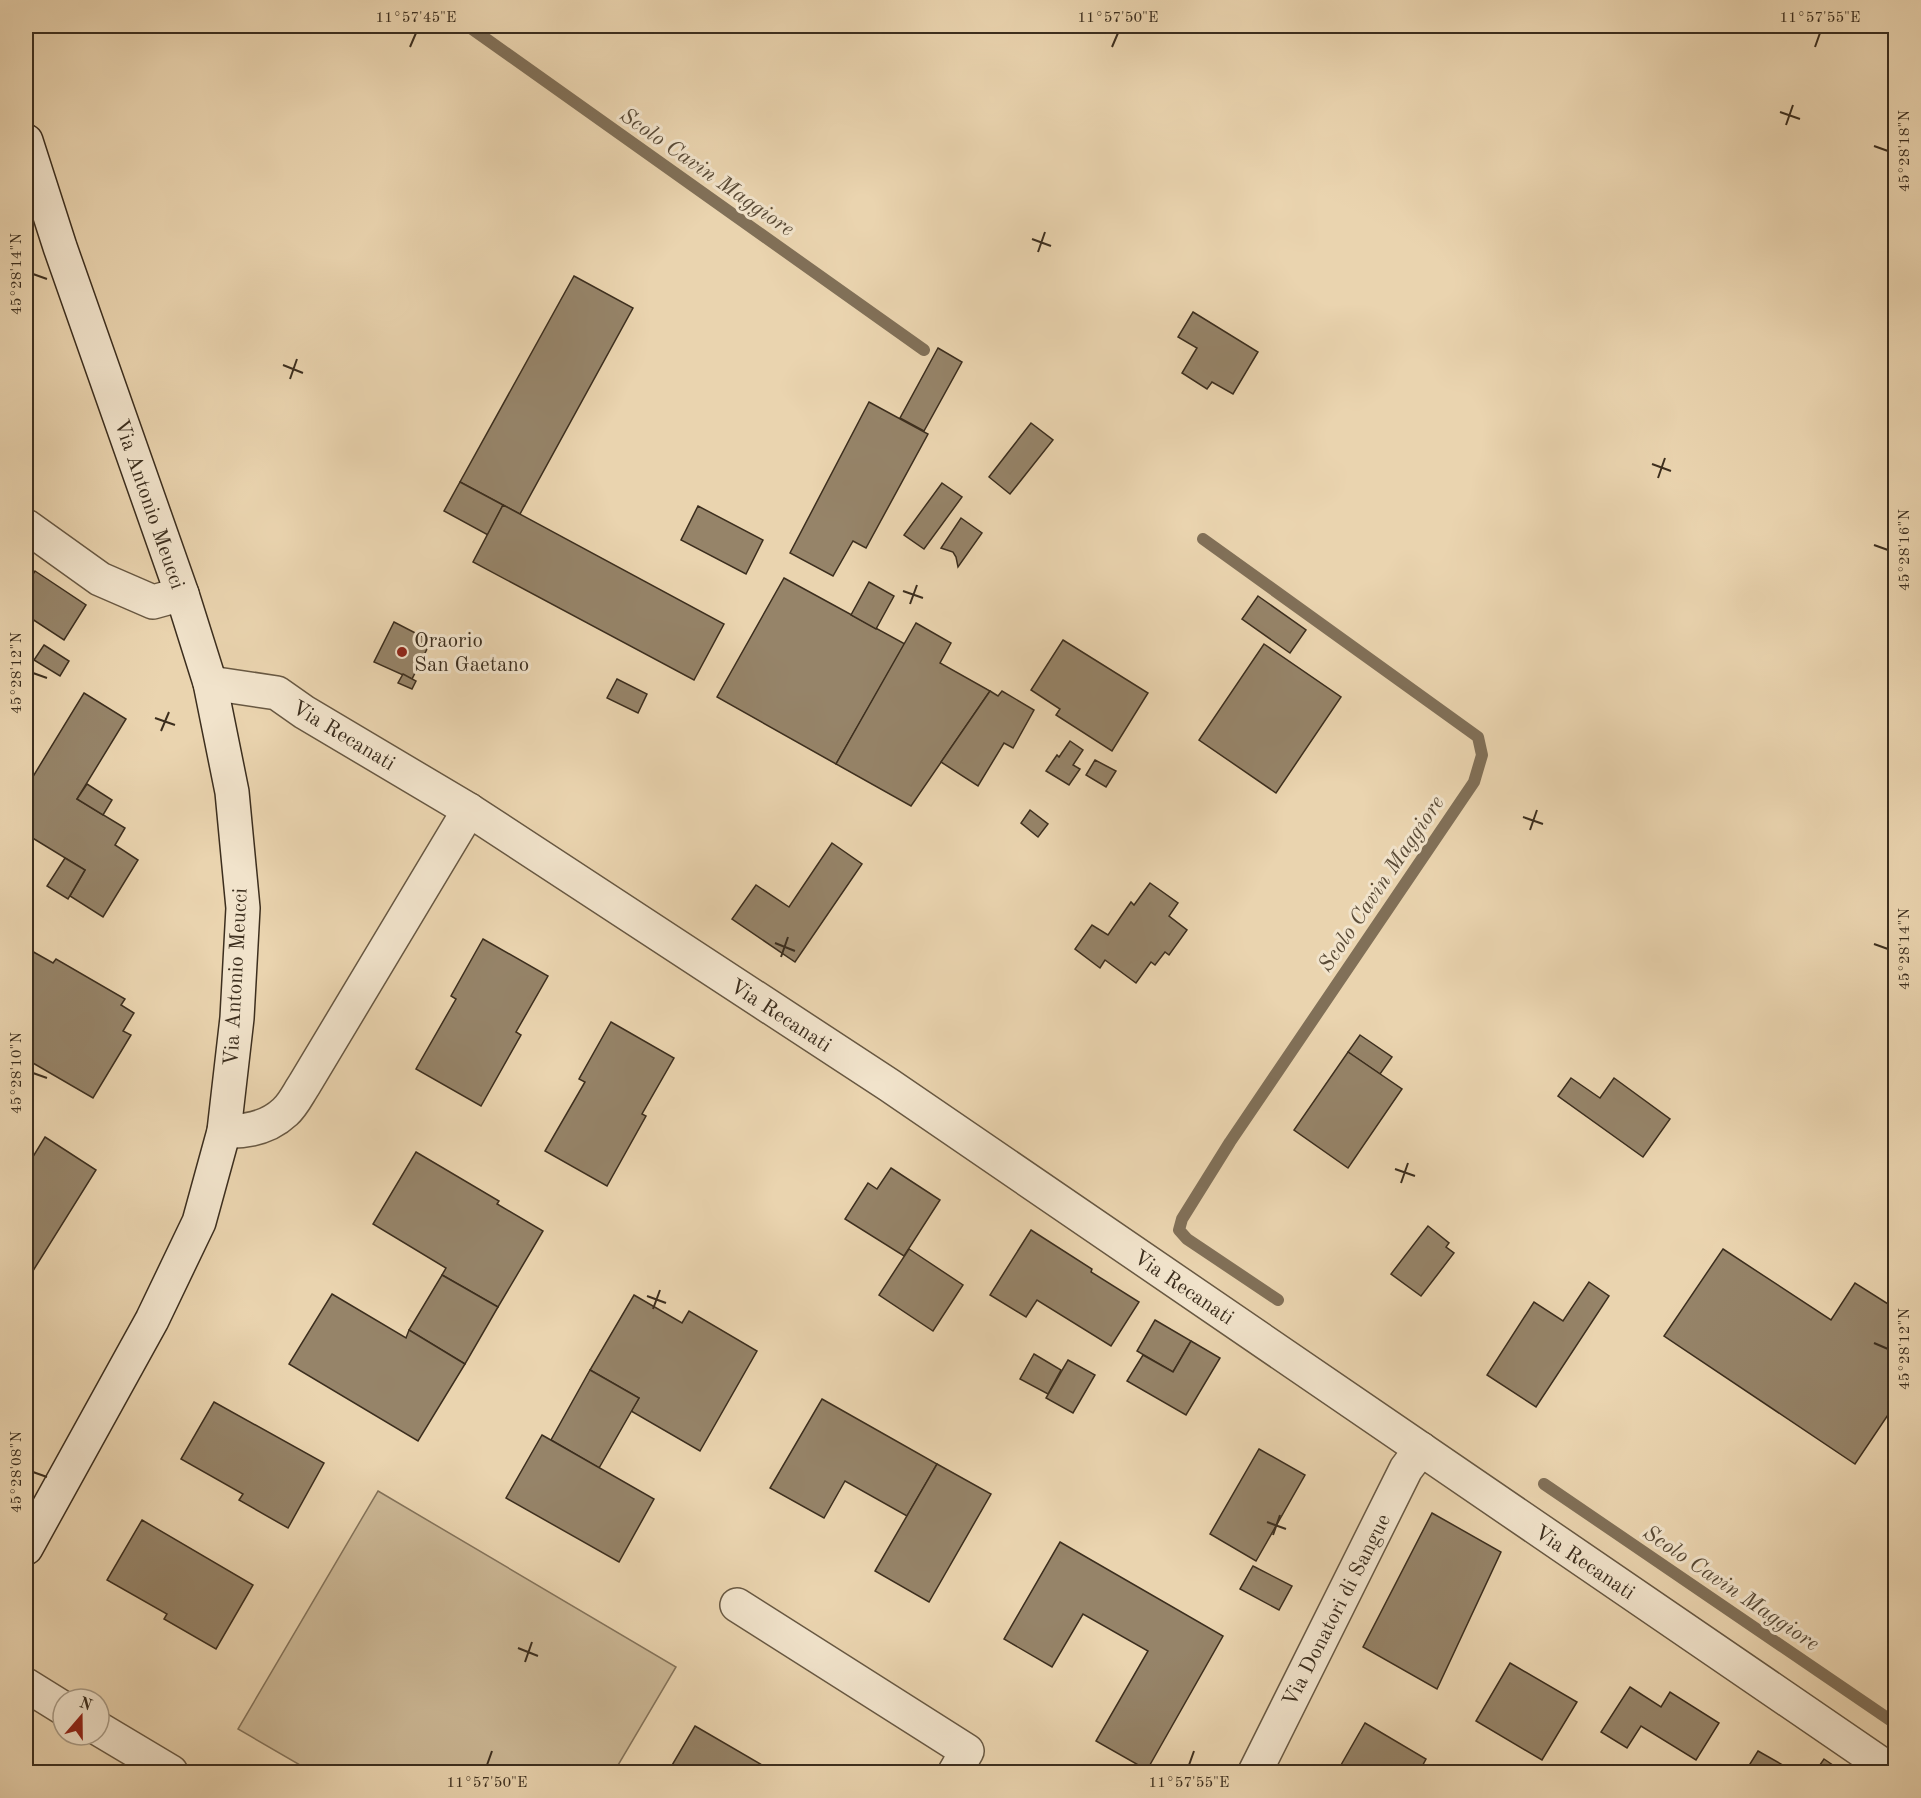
<svg xmlns="http://www.w3.org/2000/svg" width="1921" height="1798" font-family="'Old Standard TT',serif">
	<rect width="100%" height="100%" fill="#ead4af"/>
	<filter id="stains"><feTurbulence type="fractalNoise" baseFrequency=".00333" numOctaves="4"/><feColorMatrix values="0 0 0 0 .2 0 0 0 0 .09 0 0 0 0 .02 0 0 0 .5 -.17"/></filter>
	<radialGradient id="worn" r=".72"><stop offset=".6" stop-color="#630" stop-opacity="0"/><stop offset="1" stop-color="#630" stop-opacity=".3"/></radialGradient>
	<path fill="#ccb896" stroke="#84735a" stroke-width="1.5" d="M378,1491L676,1667L614,1772H312L238,1729Z"/>
	<g fill="none" stroke-linecap="round" stroke-linejoin="round">
		<g stroke="#817058" stroke-width="12">
			<path d="M468,26L924,350"/>
			<path d="M1203,539L1478,737L1482,755L1474,782L1230,1142L1182,1219L1179,1230L1187,1239L1278,1300"/>
			<path d="M1544,1484L1896,1724"/>
		</g>
	</g>
	<g fill="#968469" stroke="#3c2e1e" stroke-width="1.5">
		<path d="M574,276L633,308L520,514L460,482Z"/>
		<path d="M1193,312L1258,352L1233,394L1212,382L1207,389L1182,373L1197,348L1178,337Z"/>
		<path d="M938,348L962,362L924,431L900,418Z"/>
		<path d="M869,402L928,434L866,548L853,541L833,576L790,553Z"/>
		<path d="M1031,423L1053,440L1010,494L989,477Z"/>
		<path d="M460,482L503,505L488,535L444,511Z"/>
		<path d="M942,483L962,497L924,549L904,535Z"/>
		<path d="M503,505L724,624L694,680L473,562Z"/>
		<path d="M698,506L763,540L746,574L681,540Z"/>
		<path d="M961,518L982,533L958,567L956,557L953,552L941,548Z"/>
		<path d="M35,571L86,605L64,640L26,615V585Z"/>
		<path d="M784,578L905,644L836,764L717,697Z"/>
		<path d="M869,582L894,596L876,629L851,615Z"/>
		<path d="M1258,596L1306,630L1290,653L1242,619Z"/>
		<path d="M394,622L431,641L412,679L374,662Z"/>
		<path d="M916,623L951,643L940,663L990,691L911,806L836,764Z"/>
		<path d="M1063,640L1148,693L1112,751L1056,715L1060,709L1031,690Z"/>
		<path d="M1264,644L1341,697L1276,793L1199,740Z"/>
		<path d="M44,645L69,661L60,676L34,660Z"/>
		<path d="M403,674L416,681L412,689L398,683Z"/>
		<path d="M617,679L647,694L638,713L607,698Z"/>
		<path d="M990,691L998,696L1002,691L1034,710L1013,748L1004,743L978,786L941,762Z"/>
		<path d="M84,693L126,719L77,799L125,828L115,845L138,860L103,917L70,896L85,870L26,834V788Z"/>
		<path d="M1070,741L1083,750L1073,765L1080,769L1069,785L1046,771L1057,755L1059,757Z"/>
		<path d="M1095,760L1116,771L1106,787L1086,775Z"/>
		<path d="M87,784L112,800L103,815L77,799Z"/>
		<path d="M1030,810L1048,824L1038,837L1021,823Z"/>
		<path d="M832,843L862,864L795,962L732,919L756,885L789,907Z"/>
		<path d="M65,858L85,870L68,899L47,886Z"/>
		<path d="M1150,883L1178,903L1169,916L1187,930L1169,955L1165,952L1155,965L1151,962L1136,983L1105,960L1100,968L1075,949L1092,925L1108,935L1131,902L1134,905Z"/>
		<path d="M483,939L548,976L516,1032L521,1035L481,1106L416,1069L456,999L451,996Z"/>
		<path d="M30,950L53,963L56,959L125,999L121,1005L134,1013L123,1031L131,1035L93,1098L26,1059V955Z"/>
		<path d="M611,1022L674,1058L642,1114L646,1116L607,1186L545,1151L585,1082L579,1079Z"/>
		<path d="M1360,1035L1392,1057L1380,1074L1348,1052Z"/>
		<path d="M1348,1052L1402,1089L1348,1168L1294,1130Z"/>
		<path d="M1571,1078L1600,1098L1614,1078L1670,1119L1643,1157L1558,1096Z"/>
		<path d="M45,1137L96,1170L26,1282V1168Z"/>
		<path d="M416,1152L499,1201L497,1204L543,1231L498,1307L442,1275L446,1268L373,1224Z"/>
		<path d="M891,1168L940,1200L904,1256L845,1219L868,1183L877,1189Z"/>
		<path d="M1428,1226L1449,1243L1446,1247L1454,1253L1421,1296L1391,1274Z"/>
		<path d="M1031,1230L1092,1269L1091,1272L1139,1302L1111,1346L1037,1300L1026,1317L990,1295Z"/>
		<path d="M909,1249L963,1285L933,1331L879,1295Z"/>
		<path d="M1723,1249L1831,1320L1855,1283L1896,1309V1403L1855,1464L1664,1336Z"/>
		<path d="M442,1275L498,1307L465,1364L409,1330Z"/>
		<path d="M1589,1282L1609,1296L1536,1407L1487,1375L1534,1302L1563,1321Z"/>
		<path d="M332,1294L406,1338L409,1330L465,1364L418,1441L289,1364Z"/>
		<path d="M634,1295L682,1323L689,1311L757,1351L700,1451L631,1411L639,1398L590,1370Z"/>
		<path d="M1155,1320L1191,1341L1173,1372L1137,1351Z"/>
		<path d="M1191,1341L1220,1358L1186,1415L1127,1381L1143,1355L1173,1372Z"/>
		<path d="M1034,1354L1061,1370L1048,1394L1020,1379Z"/>
		<path d="M1068,1360L1095,1375L1073,1413L1046,1398Z"/>
		<path d="M590,1370L639,1398L599,1468L551,1440Z"/>
		<path d="M822,1399L937,1464L907,1516L845,1481L824,1518L770,1488Z"/>
		<path d="M214,1402L324,1463L288,1528L239,1500L243,1494L181,1459Z"/>
		<path d="M542,1435L654,1499L619,1562L506,1498Z"/>
		<path d="M1259,1449L1305,1475L1256,1561L1210,1534Z"/>
		<path d="M937,1464L991,1494L929,1602L875,1571Z"/>
		<path d="M1432,1513L1501,1552L1437,1689L1363,1647Z"/>
		<path d="M142,1520L253,1585L216,1649L164,1619L167,1614L107,1580Z"/>
		<path d="M1060,1542L1223,1636L1147,1770L1096,1741L1148,1651L1083,1614L1052,1667L1004,1639Z"/>
		<path d="M1253,1566L1292,1586L1279,1610L1240,1589Z"/>
		<path d="M1510,1663L1577,1702L1542,1760L1476,1721Z"/>
		<path d="M1630,1687L1661,1707L1670,1692L1719,1723L1696,1760L1641,1726L1627,1748L1601,1732Z"/>
		<path d="M1365,1723L1426,1759L1419,1772H1337Z"/>
		<path d="M695,1726L774,1772H668Z"/>
		<path d="M1758,1751L1795,1772H1745Z"/>
		<path d="M1824,1759L1843,1772H1815Z"/>
	</g>
	<g fill="none" stroke-linecap="round" stroke-linejoin="round">
		<g stroke="#685842" stroke-width="36">
			<g id="street">
				<path d="M26,526L100,579L153,602L182,594"/>
				<path d="M210,683L277,693L304,712L469,810L889,1085L1893,1772"/>
				<path d="M224,1131C245,1132 268,1128 285,1112C293,1105 298,1094 304,1085L469,810"/>
				<path d="M737,1605L967,1751L955,1772"/>
				<path d="M26,1685L63,1708"/>
				<path d="M99,1729L171,1772"/>
				<path d="M1255,1772L1406,1469L1421,1449"/>
			</g>
		</g>
		<g stroke="#3c2e1e" stroke-width="36">
			<path id="secondary" d="M26,141L60,247L182,594L210,683L232,792L243,908L237,1018L224,1131L199,1222L152,1320L26,1548"/>
		</g>
		<use href="#street" stroke="#f1e3cb" stroke-width="33"/>
		<use href="#secondary" stroke="#f1e3cb" stroke-width="33"/>
	</g>
	<path fill="none" stroke="#3c2e1e" stroke-width="2" d="M410,47L416,33M1112,47L1118,33M1815,47L1820,33M1780,112L1800,119M1786,125L1793,105M1874,146L1888,151M1032,239L1051,246M1038,252L1045,232M33,274L47,279M283,365L303,373M290,379L297,359M1652,464L1671,471M1658,478L1665,458M1874,545L1888,550M903,591L923,598M910,604L917,585M33,673L47,678M155,718L175,725M161,731L169,712M1523,817L1543,824M1530,830L1537,810M775,943L795,951M1874,944L1888,949M781,957L788,937M33,1073L47,1078M1395,1169L1415,1176M1401,1183L1408,1163M647,1296L666,1303M653,1309L660,1290M1874,1343L1888,1349M33,1472L47,1477M1267,1522L1286,1529M1273,1535L1280,1515M518,1648L538,1656M525,1662L532,1642M487,1765L492,1751M1189,1765L1194,1751"/>
	<circle fill="#8f2418" stroke="#f1e3cb" stroke-width="2" cx="402" cy="652" r="6"/>
	<g text-anchor="middle" stroke-width="6" stroke-linejoin="round" paint-order="stroke">
		<g font-size="21" fill="#3c2e1e" stroke="#f1e3cb">
			<text transform="translate(150 504) rotate(71)" y="7">Via Antonio Meucci</text>
			<text transform="translate(344 735) rotate(31)" y="7">Via Recanati</text>
			<text transform="translate(235 977) rotate(-87)" y="7">Via Antonio Meucci</text>
			<text transform="translate(781 1015) rotate(33)" y="7">Via Recanati</text>
			<text transform="translate(1184 1287) rotate(34)" y="7">Via Recanati</text>
			<text transform="translate(1585 1562) rotate(34)" y="7">Via Recanati</text>
			<text transform="translate(1336 1610) rotate(-63)" y="7">Via Donatori di Sangue</text>
		</g>
		<g font-size="21" fill="#3c2e1e" stroke="#f1e3cb" text-anchor="start">
			<text x="414" y="647">Oraorio<tspan x="414" dy="24">San Gaetano</tspan></text>
		</g>
		<g font-size="22" font-style="italic" fill="#594a36" stroke="#f1e3cb">
			<text transform="translate(708 171) rotate(35)" y="8">Scolo Cavin Maggiore</text>
			<text transform="translate(1380 883) rotate(-56)" y="8">Scolo Cavin Maggiore</text>
			<text transform="translate(1732 1587) rotate(34)" y="8">Scolo Cavin Maggiore</text>
		</g>
	</g>
	<rect width="1921" height="1798" fill="none" stroke="#ead4af" stroke-width="66"/>
	<g transform="translate(81 1717) rotate(20)"><circle r="28" fill="#f1e3cb" stroke="#a99b86" stroke-width="1.5"/>
	<path d="M0-4.5L10 22L0 15L-10 22Z" fill="#8f2418"/>
	<text y="-9" font-size="16" font-weight="bold" text-anchor="middle" fill="#3c2e1e">N</text>
	</g>
	<rect x="33" y="33" width="1855" height="1732" fill="none" stroke="#3c2e1e" stroke-width="2"/>
	<g font-size="15" text-anchor="middle" fill="#3c2e1e">
		<text x="416" y="22">11°57'45"E</text>
		<text x="1118" y="22">11°57'50"E</text>
		<text x="1820" y="22">11°57'55"E</text>
		<text transform="translate(1904 151) rotate(-90)" y="5">45°28'18"N</text>
		<text transform="translate(16 274) rotate(-90)" y="5">45°28'14"N</text>
		<text transform="translate(1904 550) rotate(-90)" y="5">45°28'16"N</text>
		<text transform="translate(16 673) rotate(-90)" y="5">45°28'12"N</text>
		<text transform="translate(1904 949) rotate(-90)" y="5">45°28'14"N</text>
		<text transform="translate(16 1073) rotate(-90)" y="5">45°28'10"N</text>
		<text transform="translate(1904 1349) rotate(-90)" y="5">45°28'12"N</text>
		<text transform="translate(16 1472) rotate(-90)" y="5">45°28'08"N</text>
		<text x="487" y="1787">11°57'50"E</text>
		<text x="1189" y="1787">11°57'55"E</text>
	</g>
	<rect width="100%" height="100%" filter="url(#stains)"/>
	<rect width="100%" height="100%" fill="url(#worn)"/>
</svg>
